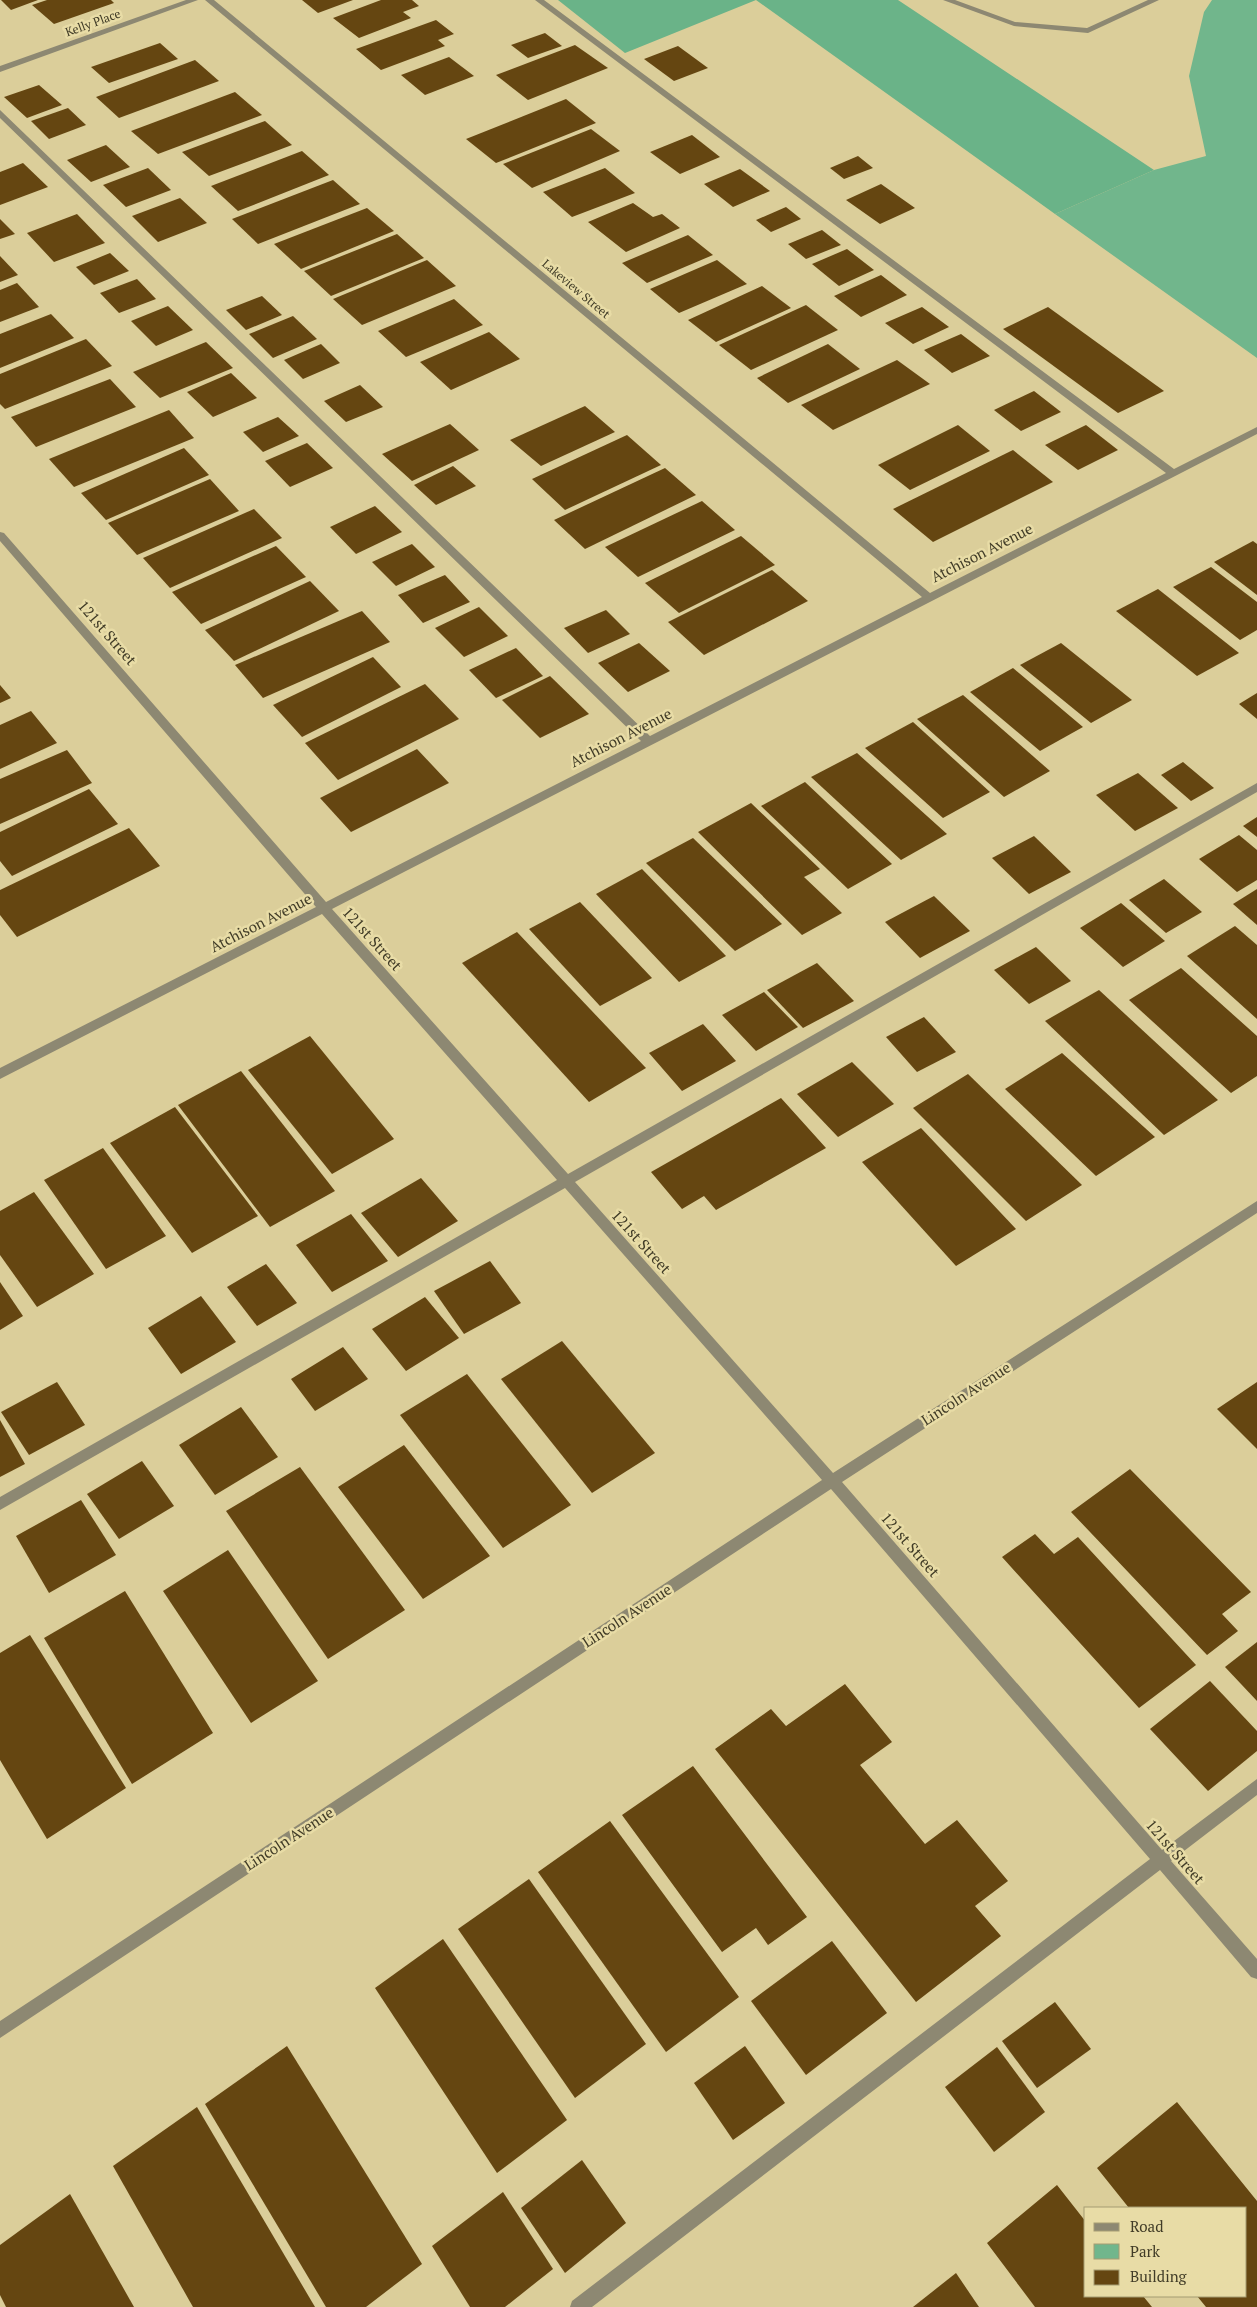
<svg xmlns="http://www.w3.org/2000/svg" width="1257" height="2307" font-family="'PT Serif',serif">
	<rect width="100%" height="100%" fill="#dbce9a"/>
	<path fill="#71b68c" d="M1212,0H1257V358L1055,214L1154,170L1206,156L1189,76L1204,12Z"/>
	<path fill="#6ab388" d="M558,0H898L1154,170L1055,214L756,0L625,53Z"/>
	<g fill="#654611">
		<path d="M1,0H38L11,10Z"/>
		<path d="M47,0H111L114,3L54,24L32,5Z"/>
		<path d="M302,0H353L318,13Z"/>
		<path d="M381,0H412L419,6L403,12L411,18L359,38L333,18Z"/>
		<path d="M436,20L454,34L438,40L445,46L381,70L356,49Z"/>
		<path d="M545,33L562,46L528,58L511,45Z"/>
		<path d="M160,43L178,59L109,83L91,67Z"/>
		<path d="M575,45L608,68L528,100L496,75Z"/>
		<path d="M678,46L708,68L674,81L644,59Z"/>
		<path d="M449,57L474,76L425,95L401,75Z"/>
		<path d="M195,60L219,81L119,118L96,97Z"/>
		<path d="M39,85L62,105L27,118L4,97Z"/>
		<path d="M235,92L262,115L158,154L131,131Z"/>
		<path d="M566,99L596,123L496,163L466,139Z"/>
		<path d="M68,108L86,125L49,139L31,121Z"/>
		<path d="M265,121L292,145L209,176L182,152Z"/>
		<path d="M591,129L620,151L532,188L503,164Z"/>
		<path d="M692,135L720,157L680,174L650,152Z"/>
		<path d="M106,145L130,167L91,182L67,160Z"/>
		<path d="M302,151L329,175L238,211L211,186Z"/>
		<path d="M858,156L873,168L844,179L830,168Z"/>
		<path d="M23,163L48,187L0,205V172Z"/>
		<path d="M148,168L171,190L126,207L103,185Z"/>
		<path d="M605,168L635,193L572,217L543,192Z"/>
		<path d="M740,169L770,191L733,207L704,184Z"/>
		<path d="M333,180L360,204L258,244L232,219Z"/>
		<path d="M881,184L915,208L880,224L846,200Z"/>
		<path d="M180,198L207,223L158,242L132,216Z"/>
		<path d="M633,203L653,217L662,214L680,228L626,252L588,222Z"/>
		<path d="M786,207L801,219L771,232L756,220Z"/>
		<path d="M367,208L394,231L301,269L274,244Z"/>
		<path d="M77,214L105,243L54,262L27,233Z"/>
		<path d="M0,219L15,234L0,239Z"/>
		<path d="M822,230L841,245L806,259L788,244Z"/>
		<path d="M397,234L424,258L331,296L304,271Z"/>
		<path d="M688,235L713,255L647,283L622,263Z"/>
		<path d="M847,249L874,270L839,286L812,264Z"/>
		<path d="M110,253L129,271L94,285L76,267Z"/>
		<path d="M0,256L18,275L0,282Z"/>
		<path d="M427,260L456,286L362,325L333,299Z"/>
		<path d="M717,260L747,284L679,313L650,289Z"/>
		<path d="M881,275L907,295L861,317L834,296Z"/>
		<path d="M137,279L156,299L119,313L100,293Z"/>
		<path d="M17,283L39,307L0,322V290Z"/>
		<path d="M762,286L791,308L716,342L688,320Z"/>
		<path d="M262,296L282,315L246,330L226,310Z"/>
		<path d="M454,299L483,325L406,357L378,331Z"/>
		<path d="M806,305L838,330L751,370L719,345Z"/>
		<path d="M168,306L193,330L156,346L131,321Z"/>
		<path d="M922,307L949,327L913,344L885,323Z"/>
		<path d="M1048,307L1164,391L1118,413L1003,329Z"/>
		<path d="M51,314L74,338L0,368V334Z"/>
		<path d="M293,316L317,339L273,358L249,334Z"/>
		<path d="M489,332L520,359L451,390L420,362Z"/>
		<path d="M961,334L990,356L952,373L924,350Z"/>
		<path d="M86,339L112,366L5,409L0,404V374Z"/>
		<path d="M206,342L233,368L160,398L133,372Z"/>
		<path d="M321,344L340,363L303,379L284,360Z"/>
		<path d="M828,344L860,369L788,403L757,378Z"/>
		<path d="M897,360L930,384L833,430L801,405Z"/>
		<path d="M231,373L257,398L213,417L187,392Z"/>
		<path d="M110,379L136,407L36,447L11,417Z"/>
		<path d="M360,385L383,407L346,422L324,401Z"/>
		<path d="M1034,391L1061,412L1021,431L994,410Z"/>
		<path d="M585,406L615,432L541,466L510,440Z"/>
		<path d="M169,410L194,438L74,487L49,459Z"/>
		<path d="M278,417L299,436L263,452L243,432Z"/>
		<path d="M450,424L479,450L412,481L382,454Z"/>
		<path d="M958,425L990,451L910,490L878,465Z"/>
		<path d="M1086,425L1118,450L1078,470L1045,445Z"/>
		<path d="M627,435L661,465L565,510L532,479Z"/>
		<path d="M307,443L333,468L290,487L265,461Z"/>
		<path d="M184,448L209,475L106,520L81,493Z"/>
		<path d="M1013,450L1053,482L933,542L893,509Z"/>
		<path d="M453,466L476,486L436,505L414,485Z"/>
		<path d="M665,468L696,495L585,549L554,520Z"/>
		<path d="M210,479L239,511L137,555L108,523Z"/>
		<path d="M702,501L735,530L638,577L605,547Z"/>
		<path d="M375,506L402,532L356,554L330,527Z"/>
		<path d="M254,509L282,538L170,588L143,558Z"/>
		<path d="M741,536L775,565L679,613L645,583Z"/>
		<path d="M1253,541L1257,544V595L1214,562Z"/>
		<path d="M412,544L435,567L396,586L372,562Z"/>
		<path d="M276,546L306,577L201,624L172,592Z"/>
		<path d="M1211,567L1257,602V630L1240,640L1173,587Z"/>
		<path d="M772,570L808,601L704,655L668,622Z"/>
		<path d="M445,575L470,602L423,623L398,595Z"/>
		<path d="M310,581L339,611L234,661L205,630Z"/>
		<path d="M1158,589L1239,653L1197,676L1116,611Z"/>
		<path d="M479,607L508,636L464,657L435,628Z"/>
		<path d="M606,610L630,634L588,653L564,628Z"/>
		<path d="M362,611L390,642L263,698L235,665Z"/>
		<path d="M639,643L670,671L628,692L598,663Z"/>
		<path d="M1061,643L1132,700L1091,723L1020,665Z"/>
		<path d="M516,648L543,676L496,698L469,670Z"/>
		<path d="M373,657L401,687L302,737L273,705Z"/>
		<path d="M1013,668L1083,727L1040,751L970,692Z"/>
		<path d="M550,676L589,714L540,738L502,700Z"/>
		<path d="M425,684L459,719L338,780L305,743Z"/>
		<path d="M0,685L11,698L0,703Z"/>
		<path d="M1257,693V719L1239,704Z"/>
		<path d="M963,695L1050,771L1004,797L917,719Z"/>
		<path d="M31,711L57,743L0,769V725Z"/>
		<path d="M913,722L990,792L943,818L865,748Z"/>
		<path d="M417,749L449,783L351,832L320,798Z"/>
		<path d="M67,750L92,783L0,824V779Z"/>
		<path d="M857,753L947,834L901,860L811,777Z"/>
		<path d="M1183,762L1214,788L1191,801L1161,775Z"/>
		<path d="M1138,773L1178,808L1135,831L1096,795Z"/>
		<path d="M805,782L892,864L848,889L761,806Z"/>
		<path d="M89,789L118,824L12,876L0,861V832Z"/>
		<path d="M751,803L820,869L804,877L842,913L802,935L698,832Z"/>
		<path d="M1257,817V837L1243,826Z"/>
		<path d="M129,828L160,866L17,937L0,915V890Z"/>
		<path d="M1239,835L1257,850V880L1237,892L1199,859Z"/>
		<path d="M1034,836L1071,872L1029,894L992,858Z"/>
		<path d="M693,838L782,924L735,951L646,863Z"/>
		<path d="M642,869L726,956L679,982L596,894Z"/>
		<path d="M1164,879L1202,912L1166,933L1129,900Z"/>
		<path d="M1257,889V925L1233,904Z"/>
		<path d="M934,896L970,931L920,958L885,922Z"/>
		<path d="M580,902L652,978L600,1006L529,929Z"/>
		<path d="M1121,903L1165,941L1123,967L1080,928Z"/>
		<path d="M1235,926L1257,945V1019L1187,956Z"/>
		<path d="M517,932L646,1068L589,1102L462,963Z"/>
		<path d="M1036,947L1071,981L1029,1004L994,970Z"/>
		<path d="M817,963L854,1001L803,1028L767,990Z"/>
		<path d="M1181,968L1257,1036V1076L1231,1093L1129,1000Z"/>
		<path d="M1099,990L1218,1100L1164,1135L1045,1021Z"/>
		<path d="M764,992L798,1027L756,1051L722,1015Z"/>
		<path d="M924,1017L956,1052L917,1072L886,1037Z"/>
		<path d="M703,1024L736,1061L682,1091L649,1053Z"/>
		<path d="M310,1036L394,1139L332,1174L248,1070Z"/>
		<path d="M1062,1053L1155,1137L1096,1176L1005,1089Z"/>
		<path d="M852,1062L894,1104L838,1137L797,1094Z"/>
		<path d="M241,1071L335,1191L270,1227L178,1105Z"/>
		<path d="M968,1074L1082,1185L1026,1221L913,1108Z"/>
		<path d="M781,1098L826,1148L716,1210L704,1196L682,1209L651,1172Z"/>
		<path d="M175,1107L258,1216L192,1253L110,1143Z"/>
		<path d="M921,1128L1016,1229L956,1266L862,1162Z"/>
		<path d="M103,1148L166,1236L106,1269L44,1180Z"/>
		<path d="M421,1178L458,1221L398,1257L361,1213Z"/>
		<path d="M34,1192L94,1274L37,1307L0,1255V1211Z"/>
		<path d="M351,1214L388,1261L332,1292L296,1245Z"/>
		<path d="M490,1261L521,1303L464,1334L434,1291Z"/>
		<path d="M266,1264L297,1303L257,1326L227,1287Z"/>
		<path d="M0,1282L23,1316L0,1330Z"/>
		<path d="M201,1296L236,1342L181,1374L148,1328Z"/>
		<path d="M425,1297L459,1338L406,1371L372,1329Z"/>
		<path d="M562,1341L655,1453L592,1493L501,1379Z"/>
		<path d="M343,1347L368,1379L315,1411L291,1379Z"/>
		<path d="M467,1374L571,1505L503,1548L400,1415Z"/>
		<path d="M57,1382L85,1425L29,1455L1,1412Z"/>
		<path d="M1257,1382V1449L1217,1409Z"/>
		<path d="M241,1407L278,1457L215,1495L179,1445Z"/>
		<path d="M0,1420L25,1464L0,1477Z"/>
		<path d="M404,1445L490,1556L423,1599L338,1487Z"/>
		<path d="M142,1461L174,1506L119,1539L87,1494Z"/>
		<path d="M300,1467L405,1610L328,1659L226,1511Z"/>
		<path d="M1130,1469L1251,1592L1222,1614L1238,1631L1207,1655L1071,1512Z"/>
		<path d="M81,1500L116,1555L49,1593L16,1536Z"/>
		<path d="M1035,1534L1054,1554L1078,1537L1196,1665L1139,1708L1002,1557Z"/>
		<path d="M228,1550L318,1681L251,1723L163,1591Z"/>
		<path d="M125,1591L213,1733L132,1784L44,1638Z"/>
		<path d="M30,1635L126,1788L47,1839L0,1760V1653Z"/>
		<path d="M1257,1642V1701L1225,1667Z"/>
		<path d="M1210,1681L1257,1731V1751L1208,1791L1150,1729Z"/>
		<path d="M845,1684L892,1742L860,1765L925,1844L957,1820L1008,1881L975,1906L1001,1936L916,2002L715,1749L771,1709L786,1726Z"/>
		<path d="M693,1766L807,1917L768,1945L756,1928L722,1952L622,1815Z"/>
		<path d="M610,1821L739,1997L666,2052L538,1872Z"/>
		<path d="M529,1879L646,2044L575,2098L458,1929Z"/>
		<path d="M443,1939L567,2120L497,2173L375,1988Z"/>
		<path d="M832,1941L887,2013L806,2075L751,2001Z"/>
		<path d="M1055,2002L1091,2049L1037,2088L1002,2041Z"/>
		<path d="M287,2046L422,2264L366,2307H326L205,2104Z"/>
		<path d="M745,2046L785,2103L733,2140L694,2083Z"/>
		<path d="M997,2047L1045,2112L994,2152L945,2087Z"/>
		<path d="M1177,2102L1257,2201V2307H1206L1197,2296H1246V2208H1129L1097,2168Z"/>
		<path d="M197,2107L315,2307H193L113,2166Z"/>
		<path d="M582,2160L626,2223L565,2273L521,2208Z"/>
		<path d="M1057,2185L1086,2222V2296H1143L1152,2307H1035L987,2243Z"/>
		<path d="M503,2192L553,2269L505,2307H470L432,2246Z"/>
		<path d="M70,2194L134,2307H6L0,2295V2245Z"/>
		<path d="M956,2273L979,2307H913Z"/>
	</g>
	<g fill="none" stroke-linecap="round" stroke-linejoin="round">
		<g fill="#8d8872" fill-rule="evenodd">
			<path d="M186,0H198L0,72V66Z"/>
			<path d="M205,0H214L930,593L1166,473L535,0H544L1174,469L1257,427V434L332,909L568,1174L1257,783V792L575,1182L833,1473L1257,1201V1213L842,1482L1162,1850L1257,1779V1795L1171,1861L1257,1959V1979L1251,1977L1160,1870L592,2307H570L572,2301L1150,1859L831,1489L0,2038V2021L822,1480L565,1188L0,1510V1497L557,1180L322,914L0,1079V1068L316,907L0,541V532L4,533L326,902L641,741L0,118V110L650,736L922,597Z"/>
			<path d="M943,0H955L1015,22L1087,28L1148,0H1159L1088,33L1014,26Z"/>
		</g>
	</g>
	<g text-anchor="middle" stroke-width="5" stroke-linejoin="round" paint-order="stroke">
		<g font-size="12" fill="#413c27" stroke="#e8dca6">
			<text transform="translate(93 23) rotate(-20)" y="4">Kelly Place</text>
			<text transform="translate(576 289) rotate(40)" y="4">Lakeview Street</text>
		</g>
		<g font-size="15" fill="#413c27" stroke="#e8dca6">
			<text transform="translate(982 553) rotate(-27)" y="5">Atchison Avenue</text>
			<text transform="translate(107 633) rotate(49)" y="5">121st Street</text>
			<text transform="translate(621 738) rotate(-27)" y="5">Atchison Avenue</text>
			<text transform="translate(261 923) rotate(-27)" y="5">Atchison Avenue</text>
			<text transform="translate(372 939) rotate(48)" y="5">121st Street</text>
			<text transform="translate(641 1242) rotate(48)" y="5">121st Street</text>
			<text transform="translate(966 1394) rotate(-33)" y="5">Lincoln Avenue</text>
			<text transform="translate(910 1545) rotate(49)" y="5">121st Street</text>
			<text transform="translate(627 1616) rotate(-33)" y="5">Lincoln Avenue</text>
			<text transform="translate(289 1839) rotate(-33)" y="5">Lincoln Avenue</text>
			<text transform="translate(1175 1852) rotate(49)" y="5">121st Street</text>
		</g>
	</g>
	<rect x="1084" y="2207" width="162" height="90" fill="#e8dca6" stroke="#a59c73"/>
	<rect x="1094" y="2223" width="25" height="8" fill="#8d8872" stroke="#a59c73"/>
	<text x="1130" y="2232" font-size="15" fill="#413c27">Road</text>
	<rect x="1094" y="2244" width="25" height="15" fill="#71b68c" stroke="#a59c73"/>
	<text x="1130" y="2257" font-size="15" fill="#413c27">Park</text>
	<rect x="1094" y="2270" width="25" height="15" fill="#654611" stroke="#a59c73"/>
	<text x="1130" y="2282" font-size="15" fill="#413c27">Building</text>
</svg>
